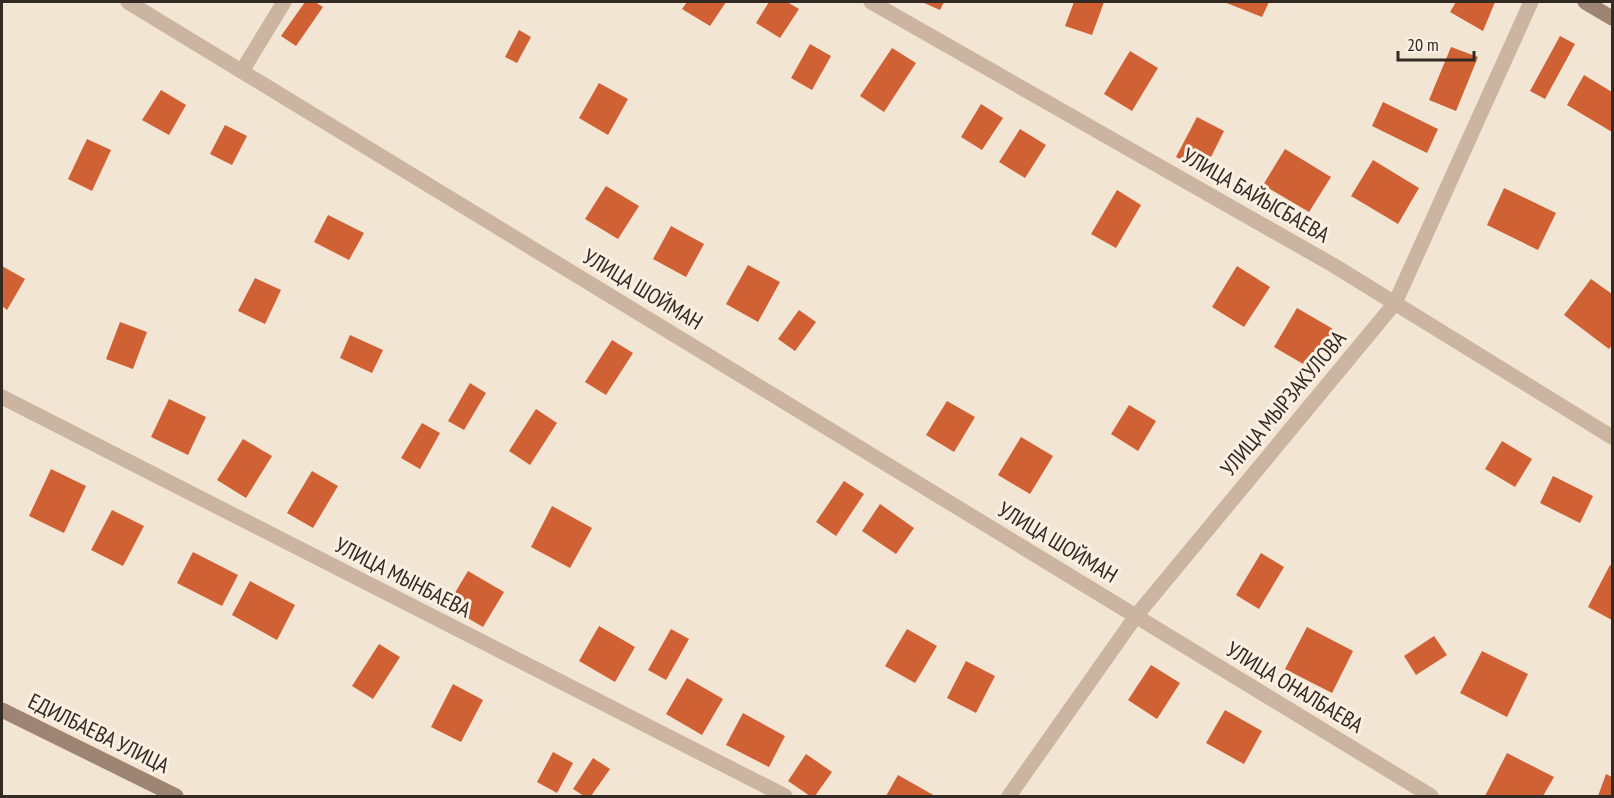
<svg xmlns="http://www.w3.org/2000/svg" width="1614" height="798" font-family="'PT Sans Narrow',sans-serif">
	<rect width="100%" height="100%" fill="#f2e5d4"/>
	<g fill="#d06135">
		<path d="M305,2H315L323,7L296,46L281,36Z"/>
		<path d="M687,2H726L710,26L682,9Z"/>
		<path d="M769,2H787L799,9L780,38L756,23Z"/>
		<path d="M922,2H944L940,10Z"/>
		<path d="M1074,2H1104L1092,35L1065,26Z"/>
		<path d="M1224,2H1269L1262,17Z"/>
		<path d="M1456,2H1495L1483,31L1450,12Z"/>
		<path d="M519,30L531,37L517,63L505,57Z"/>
		<path d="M1560,36L1575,44L1545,99L1530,91Z"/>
		<path d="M810,44L831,56L812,90L791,78Z"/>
		<path d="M1451,47L1478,57L1456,111L1429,100Z"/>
		<path d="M892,48L916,63L884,112L860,96Z"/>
		<path d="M1130,51L1158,68L1132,111L1104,94Z"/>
		<path d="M1584,75L1612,92V132L1567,105Z"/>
		<path d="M599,83L628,99L608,135L579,118Z"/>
		<path d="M161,90L186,105L169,135L142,120Z"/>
		<path d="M1383,102L1438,129L1427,153L1372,126Z"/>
		<path d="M981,104L1003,118L982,150L961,137Z"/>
		<path d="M1197,117L1224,131L1204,171L1176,157Z"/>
		<path d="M225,125L247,136L232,165L210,154Z"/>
		<path d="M1020,129L1046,145L1025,178L999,162Z"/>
		<path d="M87,139L111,150L92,191L68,179Z"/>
		<path d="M1285,149L1331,177L1309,212L1263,185Z"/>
		<path d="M1373,160L1419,188L1398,224L1351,196Z"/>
		<path d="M606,186L639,206L618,239L585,219Z"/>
		<path d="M1504,188L1556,213L1538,250L1487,225Z"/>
		<path d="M1117,190L1141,205L1116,248L1091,234Z"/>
		<path d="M328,215L364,233L349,260L314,242Z"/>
		<path d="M671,226L704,244L686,277L653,259Z"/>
		<path d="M748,265L780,282L758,322L726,304Z"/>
		<path d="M2,266L25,279L7,310L2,306Z"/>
		<path d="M1237,266L1270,287L1244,327L1212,307Z"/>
		<path d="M255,278L281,290L265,324L238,311Z"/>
		<path d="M1591,279L1612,294V345L1609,349L1564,315Z"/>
		<path d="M1297,308L1333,329L1310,368L1274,347Z"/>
		<path d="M799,310L816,322L795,351L778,339Z"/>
		<path d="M120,322L147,332L133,369L106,359Z"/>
		<path d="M350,335L383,350L372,373L340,358Z"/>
		<path d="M612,340L633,353L606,395L585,382Z"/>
		<path d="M470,383L486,393L464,430L448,421Z"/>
		<path d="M169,399L206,417L188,455L151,437Z"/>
		<path d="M947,401L975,417L954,452L926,435Z"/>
		<path d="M1129,405L1156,421L1138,451L1111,434Z"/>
		<path d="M536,409L557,423L530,465L509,451Z"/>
		<path d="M422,423L440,433L420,469L401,458Z"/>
		<path d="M1021,437L1053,456L1030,494L998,475Z"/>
		<path d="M243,439L272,456L246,498L217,480Z"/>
		<path d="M1502,441L1532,459L1515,487L1485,469Z"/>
		<path d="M51,469L86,486L64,533L29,516Z"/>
		<path d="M312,471L338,486L313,528L287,513Z"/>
		<path d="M1553,476L1593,496L1580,523L1540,503Z"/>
		<path d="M844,481L864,494L836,536L816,522Z"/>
		<path d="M880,504L914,528L896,554L862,531Z"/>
		<path d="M552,506L592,528L570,568L531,547Z"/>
		<path d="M112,510L144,526L123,566L91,550Z"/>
		<path d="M193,552L238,575L222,606L177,583Z"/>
		<path d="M1261,553L1284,567L1259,609L1236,595Z"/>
		<path d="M1610,565L1612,566V620L1588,607Z"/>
		<path d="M468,571L504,592L483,627L447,606Z"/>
		<path d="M250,581L295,605L277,640L232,615Z"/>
		<path d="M599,626L635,647L615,682L579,661Z"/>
		<path d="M1307,627L1353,651L1332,693L1285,669Z"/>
		<path d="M671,629L689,639L666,680L648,670Z"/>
		<path d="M907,629L937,646L915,683L885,666Z"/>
		<path d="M1434,636L1447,655L1416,675L1404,656Z"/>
		<path d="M379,644L400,657L373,699L352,686Z"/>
		<path d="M1482,651L1528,674L1507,717L1460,693Z"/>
		<path d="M966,661L995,676L976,713L947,698Z"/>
		<path d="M1151,665L1180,683L1157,719L1128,700Z"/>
		<path d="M687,678L723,699L702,735L666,714Z"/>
		<path d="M453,684L483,700L461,742L431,727Z"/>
		<path d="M1225,710L1262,731L1244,764L1206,743Z"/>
		<path d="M743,713L785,736L769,767L726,745Z"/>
		<path d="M553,752L573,763L557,793L537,782Z"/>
		<path d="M1507,753L1554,777L1543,796H1485Z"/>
		<path d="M806,754L832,772L815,796H810L788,781Z"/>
		<path d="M593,758L610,769L591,796H584L573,789Z"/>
		<path d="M1606,774L1612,777V795L1598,796Z"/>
		<path d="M898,775L935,796H886Z"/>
	</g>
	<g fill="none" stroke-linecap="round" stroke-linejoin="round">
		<g stroke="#cbb5a0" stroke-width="15">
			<path d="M128,2L1431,796"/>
			<path d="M871,2L1333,265L1612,437"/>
			<path d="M242,71L284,2"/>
			<path d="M2,397L785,796"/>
			<path d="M1009,796L1136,616L1395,303L1531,2"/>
		</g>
		<g stroke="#9e8472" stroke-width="15">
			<path d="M1585,2L1612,18"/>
			<path d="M2,710L176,796"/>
		</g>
	</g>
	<g text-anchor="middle" stroke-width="6" stroke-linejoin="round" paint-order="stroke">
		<g font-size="22" fill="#342a24" stroke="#faefe1">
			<text transform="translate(1256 195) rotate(30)" y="8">УЛИЦА БАЙЫСБАЕВА</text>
			<text transform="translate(643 289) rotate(31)" y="8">УЛИЦА ШОЙМАН</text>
			<text transform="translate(1283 403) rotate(-50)" y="8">УЛИЦА МЫРЗАКУЛОВА</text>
			<text transform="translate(1058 542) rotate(31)" y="8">УЛИЦА ШОЙМАН</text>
			<text transform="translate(403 577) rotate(27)" y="8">УЛИЦА МЫНБАЕВА</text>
			<text transform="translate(1295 687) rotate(31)" y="8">УЛИЦА ОНАЛБАЕВА</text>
			<text transform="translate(99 733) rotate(26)" y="8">ЕДИЛБАЕВА УЛИЦА</text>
		</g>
	</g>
	<rect width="1614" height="798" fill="none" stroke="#342a24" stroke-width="6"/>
	<path d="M1398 51v9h76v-9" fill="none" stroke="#342a24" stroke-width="3"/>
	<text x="1407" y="51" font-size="18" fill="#342a24" stroke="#faefe1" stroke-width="4.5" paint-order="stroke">20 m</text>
</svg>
